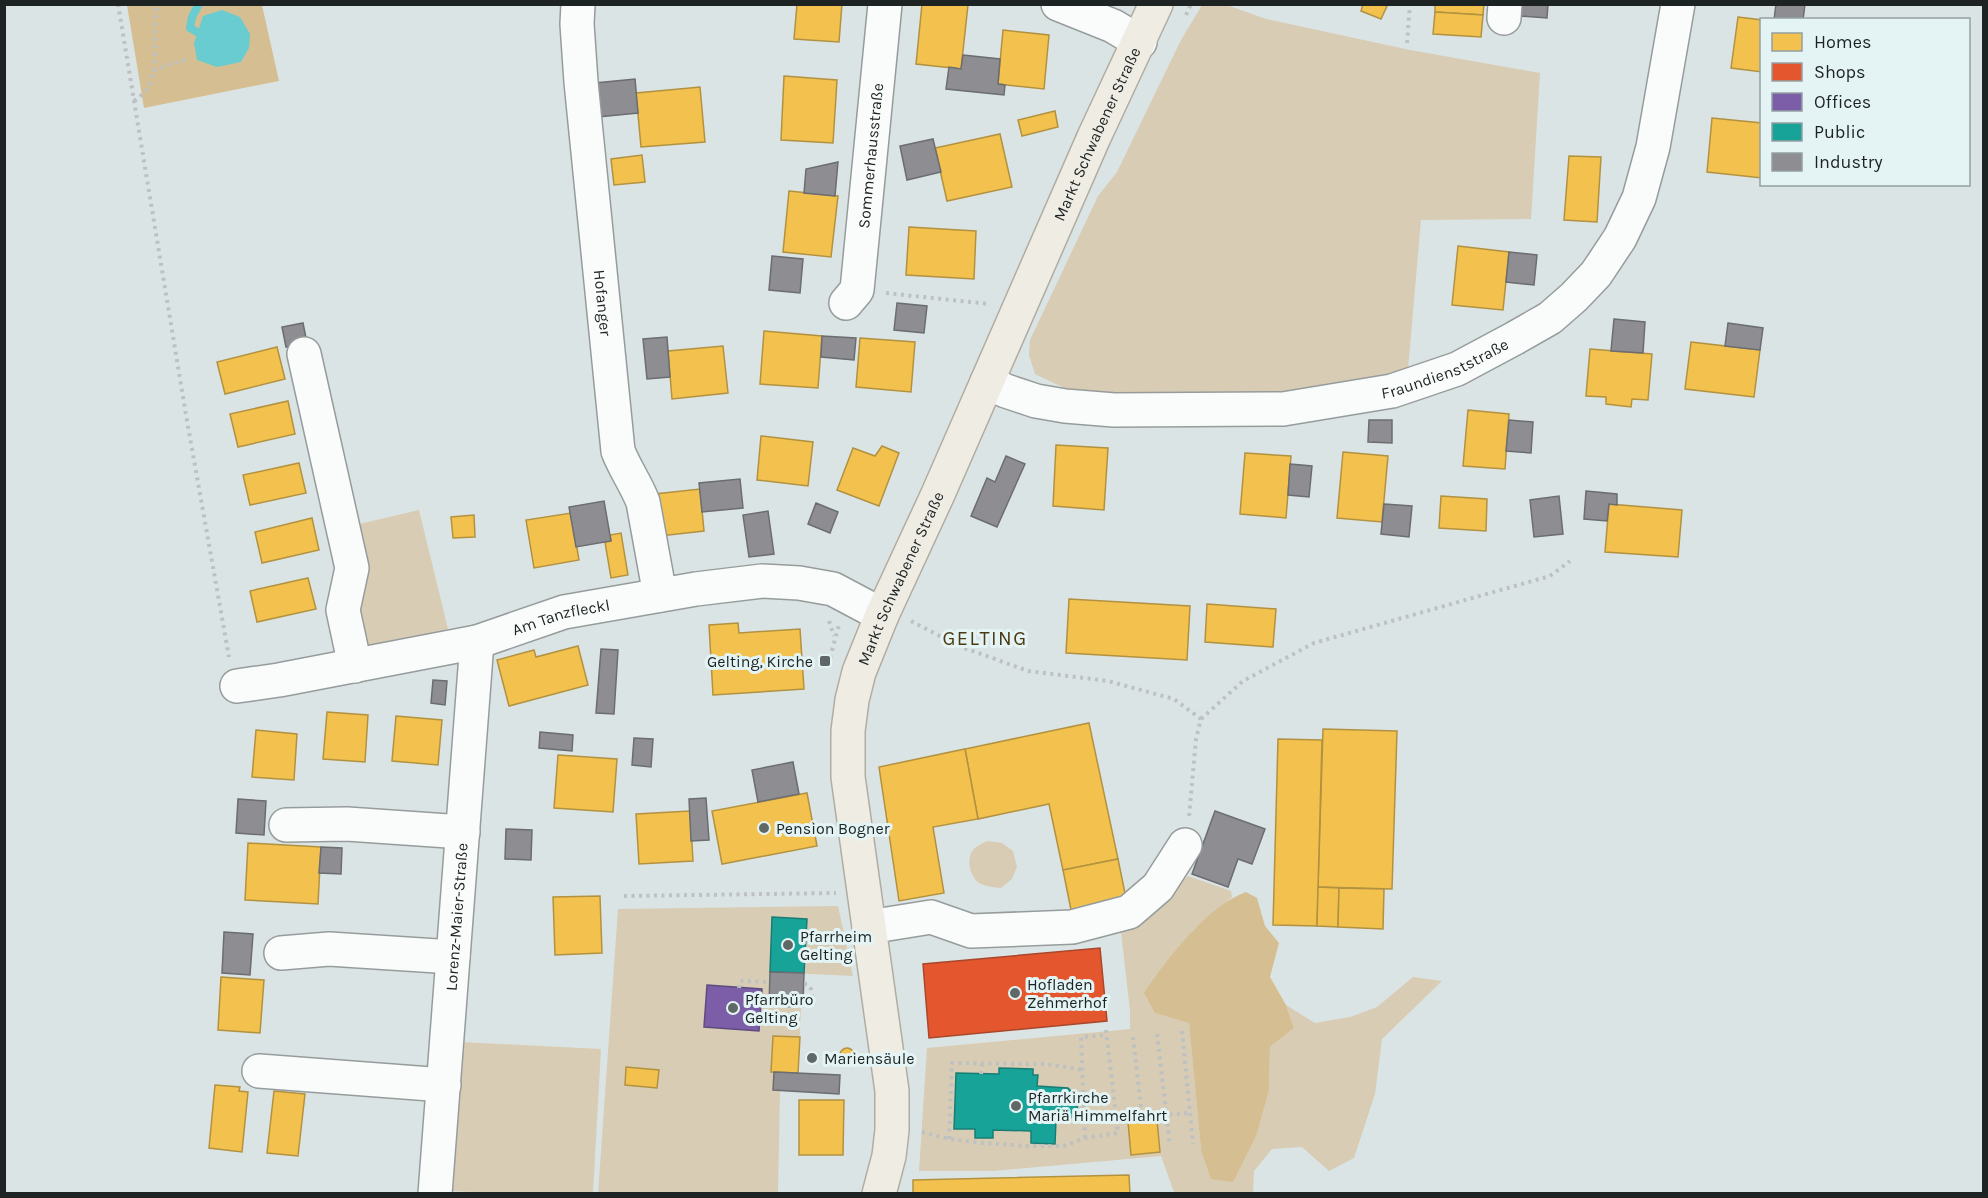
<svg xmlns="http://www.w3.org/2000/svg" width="1988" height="1198" font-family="Karla,sans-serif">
	<rect width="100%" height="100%" fill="#dbe4e4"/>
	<g fill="#d8ccb4">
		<path d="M1202,5H1227L1266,19L1410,50L1540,73L1531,219L1421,220L1407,381L1328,393L1083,397L1035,374L1029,355L1030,340L1098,196L1117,172L1181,40Z"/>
		<path d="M419,510L448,629L358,651L351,526Z"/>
		<path d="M987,841L1002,843L1013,851L1017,867L1012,879L1001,888C994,887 987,887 981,884C971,879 967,864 971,853C974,847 981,844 987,841Z"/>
		<path d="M1188,876L1231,891L1232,897L1192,931L1155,1013L1189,1022L1201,1150L1269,1090L1270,1047L1294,1028L1286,1005L1315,1023L1350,1017L1377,1007L1413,977L1442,981L1382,1039L1375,1094L1354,1158L1329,1171L1302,1147L1272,1149L1254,1171L1253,1193L1174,1192L1161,1156L993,1171H919L927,1048L1130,1029V1011L1121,932Z"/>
		<path d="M838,906L853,976L770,972L769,1006L801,1008L798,1073L774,1072L773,1090L780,1091L778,1193L598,1194L618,909Z"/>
		<path d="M461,1042L601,1049L593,1193L513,1194L451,1191Z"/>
	</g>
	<g fill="#d5bf92">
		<path d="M127,5H262L279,81L144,108Z"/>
		<path d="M1246,892L1257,898L1265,926L1279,943L1270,977L1286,1005L1294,1028L1270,1047L1269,1090L1256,1136L1233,1182L1211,1179L1201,1150L1189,1023L1155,1013L1144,993C1166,960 1208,905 1246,892Z"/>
	</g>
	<path fill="#69ccd0" d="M222,10L240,17L250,34L249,48L241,62L217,67L197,60L194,43L203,16Z"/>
	<g fill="#f2c14e" stroke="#b29241" stroke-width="1.5">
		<path d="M797,4H842L839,42L794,39Z"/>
		<path d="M922,4L968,5L961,69L916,64Z"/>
		<path d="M1363,4H1388L1381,19L1361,11Z"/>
		<path d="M1435,4H1484L1483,15L1435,12Z"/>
		<path d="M1435,12L1483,15L1481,37L1433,34Z"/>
		<path d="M1738,17L1762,20V72L1731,68Z"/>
		<path d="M1003,30L1049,35L1044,89L998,84Z"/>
		<path d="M784,76L837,80L833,143L781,140Z"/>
		<path d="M700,87L705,142L641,147L636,93Z"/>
		<path d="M1055,111L1058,127L1022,136L1018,120Z"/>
		<path d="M1712,118L1762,123V178L1707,172Z"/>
		<path d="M1000,134L1012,187L947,201L935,148Z"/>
		<path d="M642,155L645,182L614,185L611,159Z"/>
		<path d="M1569,156L1601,157L1597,222L1564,220Z"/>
		<path d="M789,191L838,196L831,257L783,252Z"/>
		<path d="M909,227L976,231L974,279L906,275Z"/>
		<path d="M1458,246L1509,252L1503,310L1452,305Z"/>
		<path d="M764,331L822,336L818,388L760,384Z"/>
		<path d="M860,338L915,342L911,392L856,387Z"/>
		<path d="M1691,342L1760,350L1754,397L1685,389Z"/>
		<path d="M723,346L728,393L672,399L668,351Z"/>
		<path d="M277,347L285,379L225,394L217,362Z"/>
		<path d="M1590,349L1652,354L1648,400L1632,399L1631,407L1606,404V397L1586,396Z"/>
		<path d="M288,401L295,434L238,447L230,414Z"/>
		<path d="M1468,410L1509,414L1505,469L1463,466Z"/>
		<path d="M761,436L813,442L808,486L757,480Z"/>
		<path d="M1056,445L1108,448L1104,510L1053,506Z"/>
		<path d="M882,446L899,453L879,506L837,490L853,448L875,456Z"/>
		<path d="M1343,452L1388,456L1382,522L1337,518Z"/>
		<path d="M1245,453L1291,456L1286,518L1240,514Z"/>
		<path d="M299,463L306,493L250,505L243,475Z"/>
		<path d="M700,489L704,531L660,536L655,494Z"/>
		<path d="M1441,496L1487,499L1486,531L1439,528Z"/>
		<path d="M1609,504L1682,510L1678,557L1605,552Z"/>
		<path d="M571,513L579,560L534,568L526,520Z"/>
		<path d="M474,515L475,537L453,538L451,517Z"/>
		<path d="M312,518L319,550L262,563L255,532Z"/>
		<path d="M621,533L628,575L611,578L605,542L611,541L610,535Z"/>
		<path d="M308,578L316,609L257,622L250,591Z"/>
		<path d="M1069,599L1190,606L1187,660L1066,653Z"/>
		<path d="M1207,604L1276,609L1273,647L1205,642Z"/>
		<path d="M738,623L739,633L800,629L804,689L713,695L709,625Z"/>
		<path d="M578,646L588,685L509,706L497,660L534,650L536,657Z"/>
		<path d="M327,712L368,715L365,762L323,759Z"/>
		<path d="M396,716L442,720L438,765L392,761Z"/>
		<path d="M1089,723L1118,859L1063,870L1049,804L978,819L965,749Z"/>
		<path d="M1323,729L1397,731L1392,889L1318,887Z"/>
		<path d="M256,730L297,734L294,780L252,777Z"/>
		<path d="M1278,739L1322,740L1317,926L1273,925Z"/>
		<path d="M965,749L978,819L933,827L944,893L899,901L879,767Z"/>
		<path d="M558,755L617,759L613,812L554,808Z"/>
		<path d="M807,793L817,846L722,864L712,811Z"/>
		<path d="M690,811L693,861L639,864L636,814Z"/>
		<path d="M248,843L321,847L318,904L245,900Z"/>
		<path d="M1118,859L1127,903L1072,915L1063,870Z"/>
		<path d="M1318,887L1339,888L1338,927L1317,926Z"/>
		<path d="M1339,888L1384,889L1383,929L1338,927Z"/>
		<path d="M600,896L602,953L555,955L553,897Z"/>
		<path d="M221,977L264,980L260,1033L218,1030Z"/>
		<path d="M773,1036L800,1037L798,1073L771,1072Z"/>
		<circle cx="847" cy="1055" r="7"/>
		<path d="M626,1067L659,1070L657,1088L625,1085Z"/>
		<path d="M215,1085L240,1087L239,1091L248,1092L242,1152L209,1148Z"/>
		<path d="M274,1091L305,1094L298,1156L267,1153Z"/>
		<path d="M799,1100H844L843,1155H799Z"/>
		<path d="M1157,1120L1160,1152L1131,1155L1128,1122Z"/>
		<path d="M1129,1175L1130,1194H913V1180Z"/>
	</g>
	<path fill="#e4572e" stroke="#a8472b" stroke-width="1.5" d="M1100,948L1107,1021L929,1038L923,964Z"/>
	<path fill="#7b5ea7" stroke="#5f4c7f" stroke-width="1.5" d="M707,985L762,989L759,1031L704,1027Z"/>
	<g fill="#17a398" stroke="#197d75" stroke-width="1.5">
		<path d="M772,917L807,919L804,973L770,972Z"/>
		<path d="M999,1068L1033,1069V1075H1038L1037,1086L1068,1088L1078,1098L1077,1112L1068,1121L1056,1120L1055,1144L1031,1143V1131L993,1130V1138H975V1129H954L956,1073L999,1074Z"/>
	</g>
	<g fill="#8d8d92" stroke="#6b6d71" stroke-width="1.5">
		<path d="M1521,4H1548L1547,18L1520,16Z"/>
		<path d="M1776,4H1805L1803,20H1774Z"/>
		<path d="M963,55L1000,59L998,84L1005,85L1004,95L946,89L949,67L961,69Z"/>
		<path d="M635,79L638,113L598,117L595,83Z"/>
		<path d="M933,139L941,172L907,180L900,146Z"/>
		<path d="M838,162L835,196L804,193L806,169Z"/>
		<path d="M1509,252L1537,255L1534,285L1506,282Z"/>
		<path d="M772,256L803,259L800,293L769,290Z"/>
		<path d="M897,303L927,306L924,333L894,330Z"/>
		<path d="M1614,319L1645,322L1643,353L1611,351Z"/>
		<path d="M303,323L307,343L286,347L282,327Z"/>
		<path d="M1728,323L1763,328L1760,350L1725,346Z"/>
		<path d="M822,336L856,338L854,360L821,357Z"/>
		<path d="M667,337L670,377L647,379L643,339Z"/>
		<path d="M1369,420H1392V443L1368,442Z"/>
		<path d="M1509,420L1533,422L1531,453L1506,451Z"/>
		<path d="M1006,456L1025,464L997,527L971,516L987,478L995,482Z"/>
		<path d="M1290,464L1312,466L1309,497L1288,495Z"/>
		<path d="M740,479L743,508L702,512L699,483Z"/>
		<path d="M1586,491L1617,494V505L1609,504L1607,521L1584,519Z"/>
		<path d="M1559,496L1563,534L1534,537L1530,500Z"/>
		<path d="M604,501L611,541L576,547L569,507Z"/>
		<path d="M816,503L838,512L830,533L808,524Z"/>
		<path d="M1384,504L1412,506L1409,537L1381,534Z"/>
		<path d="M768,511L774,554L749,557L743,515Z"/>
		<path d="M601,649L618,650L614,714L596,713Z"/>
		<path d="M433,680L447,681L445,705L431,703Z"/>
		<path d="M540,732L573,735L572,751L539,748Z"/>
		<path d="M634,738L653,739L651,767L632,765Z"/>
		<path d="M793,762L799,794L758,802L752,770Z"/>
		<path d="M706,798L709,840L691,841L689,799Z"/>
		<path d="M238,799L266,801L264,835L236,833Z"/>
		<path d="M1215,811L1265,829L1252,864L1238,859L1228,887L1192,874Z"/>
		<path d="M506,829L532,830L531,860L505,859Z"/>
		<path d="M321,847L342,848L341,874L319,873Z"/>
		<path d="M224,932L253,934L250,975L222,973Z"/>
		<path d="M770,972L804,973L803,1007L769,1006Z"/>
		<path d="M774,1072L840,1075L839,1094L773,1090Z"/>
	</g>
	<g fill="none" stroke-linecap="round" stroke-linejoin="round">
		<path stroke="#69ccd0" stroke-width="8" d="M197,32L190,28L192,17L199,4"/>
		<g stroke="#969c9c" stroke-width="36">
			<g id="minor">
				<path id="s1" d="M578,4L577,24L581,82L618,451C625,469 636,484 643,502L660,595"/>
				<path d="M1058,4L1113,26L1140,42"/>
				<path d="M1504,18L1505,4"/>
				<path id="s2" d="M846,303L857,290L885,4"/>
				<path d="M304,354L352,568L343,610L355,666"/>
				<path id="s3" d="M987,382L1006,391L1036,401L1065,406L1114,410L1283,409L1392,391L1457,369L1515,338L1550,318L1574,297L1596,274L1620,238L1639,198L1653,147L1678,4"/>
				<path id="s4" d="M237,686L279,680L477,642L564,612L696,589L762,581L799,583L833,589L882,615"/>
				<path d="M286,825L347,824L463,832"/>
				<path d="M869,927L931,917L971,931L1072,927L1129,912L1158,887L1185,845"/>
				<path d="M281,953L329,949L453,957"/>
				<path d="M259,1071L444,1085"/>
				<path id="s5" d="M435,1194L477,642"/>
			</g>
		</g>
		<g stroke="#b0ada0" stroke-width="36">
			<g id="major">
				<path id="s6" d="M879,1194L889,1156L892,1130V1091L848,777V731L852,700L859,672L882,615L938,494L1094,137L1156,4"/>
			</g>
		</g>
		<g stroke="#bdc1c1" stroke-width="4" stroke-dasharray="3 4.5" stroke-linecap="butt">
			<path d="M118,4L186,415L229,657"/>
			<path d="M1186,15L1191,4"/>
			<path d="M1407,43L1410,4"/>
			<path d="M154,71L167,65L185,60"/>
			<path d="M134,101C161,84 154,55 155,28C155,20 156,12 157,4"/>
			<path d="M886,293L989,304"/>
			<path d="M829,621L834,636"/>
			<path d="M911,621L959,646L1028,671L1108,681L1174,699L1201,719L1196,739L1189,817"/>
			<path d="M830,658L839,625"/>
			<path d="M1201,719L1243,681L1314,643L1550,576L1570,561"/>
			<path d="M624,896L836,893"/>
			<path d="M804,984H807L811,989L814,1006"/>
			<path d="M739,988L740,981L770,982"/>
			<path d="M1182,1031L1193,1144"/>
			<path d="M1157,1034L1170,1146"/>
			<path d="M1133,1037L1142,1116"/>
			<path d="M981,1074L982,1064"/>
			<path d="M1117,1118L1189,1113"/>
			<path d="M922,1132L949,1139L983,1143L1027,1146H1064L1085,1138L1118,1133L1106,1030"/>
			<path d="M1085,1138L1081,1037L1107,1035"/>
			<path d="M949,1139L952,1063L1046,1064L1083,1070"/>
		</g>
		<use href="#minor" stroke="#fafbfb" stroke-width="33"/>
		<use href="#major" stroke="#efece4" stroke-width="33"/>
	</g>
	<g fill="#606767" stroke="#e4f4f5" stroke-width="2">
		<rect x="819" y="655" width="12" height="12" rx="3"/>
		<circle cx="764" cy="828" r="6"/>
		<circle cx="788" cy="945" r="6"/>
		<circle cx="1015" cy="993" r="6"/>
		<circle cx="733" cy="1008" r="6"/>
		<circle cx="812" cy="1058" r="6"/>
		<circle cx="1016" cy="1106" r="6"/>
	</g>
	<g text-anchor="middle" stroke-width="6" stroke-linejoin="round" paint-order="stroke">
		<g font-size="16" fill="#1d2323" stroke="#e4f4f5">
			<text dy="6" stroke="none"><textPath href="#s6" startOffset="1116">Markt Schwabener Straße</textPath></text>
			<text dy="6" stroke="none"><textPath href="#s2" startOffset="152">Sommerhausstraße</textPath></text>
			<text dy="6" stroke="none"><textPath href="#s1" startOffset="300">Hofanger</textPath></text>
			<text dy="6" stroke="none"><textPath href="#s3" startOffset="468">Fraundienststraße</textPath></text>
			<text dy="6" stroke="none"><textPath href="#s6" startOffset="630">Markt Schwabener Straße</textPath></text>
			<text dy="6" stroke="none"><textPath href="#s4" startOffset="332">Am Tanzfleckl</textPath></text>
			<text dy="6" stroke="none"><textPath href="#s5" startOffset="278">Lorenz-Maier-Straße</textPath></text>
		</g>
		<g font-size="16" fill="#1d2323" stroke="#e4f4f5" text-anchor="start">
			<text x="813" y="667" text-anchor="end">Gelting, Kirche</text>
			<text x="776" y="834">Pension Bogner</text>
			<text x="800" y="942">Pfarrheim<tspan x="800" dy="18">Gelting</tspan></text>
			<text x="1027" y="990">Hofladen<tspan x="1027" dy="18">Zehmerhof</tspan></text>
			<text x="745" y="1005">Pfarrbüro<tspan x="745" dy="18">Gelting</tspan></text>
			<text x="824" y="1064">Mariensäule</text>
			<text x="1028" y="1103">Pfarrkirche<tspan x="1028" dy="18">Mariä Himmelfahrt</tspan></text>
		</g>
		<g font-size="20" letter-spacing="1.5" fill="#4d3813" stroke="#e4f4f5">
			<text x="985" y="645">GELTING</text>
		</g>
	</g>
	<rect width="1988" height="1198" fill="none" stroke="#1d2323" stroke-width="12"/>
	<rect x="1760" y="18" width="210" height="168" fill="#e4f4f5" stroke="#94a0a1" stroke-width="1.5"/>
	<rect x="1772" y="33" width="30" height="18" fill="#f2c14e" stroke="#94a0a1" stroke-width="1.5"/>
	<text x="1814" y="48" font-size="18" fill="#1d2323">Homes</text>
	<rect x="1772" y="63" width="30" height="18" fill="#e4572e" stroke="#94a0a1" stroke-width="1.5"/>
	<text x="1814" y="78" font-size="18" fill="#1d2323">Shops</text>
	<rect x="1772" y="93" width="30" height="18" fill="#7b5ea7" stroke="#94a0a1" stroke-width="1.5"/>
	<text x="1814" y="108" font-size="18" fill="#1d2323">Offices</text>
	<rect x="1772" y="123" width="30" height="18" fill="#17a398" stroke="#94a0a1" stroke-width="1.5"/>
	<text x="1814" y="138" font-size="18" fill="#1d2323">Public</text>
	<rect x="1772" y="153" width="30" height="18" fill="#8d8d92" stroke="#94a0a1" stroke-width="1.5"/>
	<text x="1814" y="168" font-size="18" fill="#1d2323">Industry</text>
</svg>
